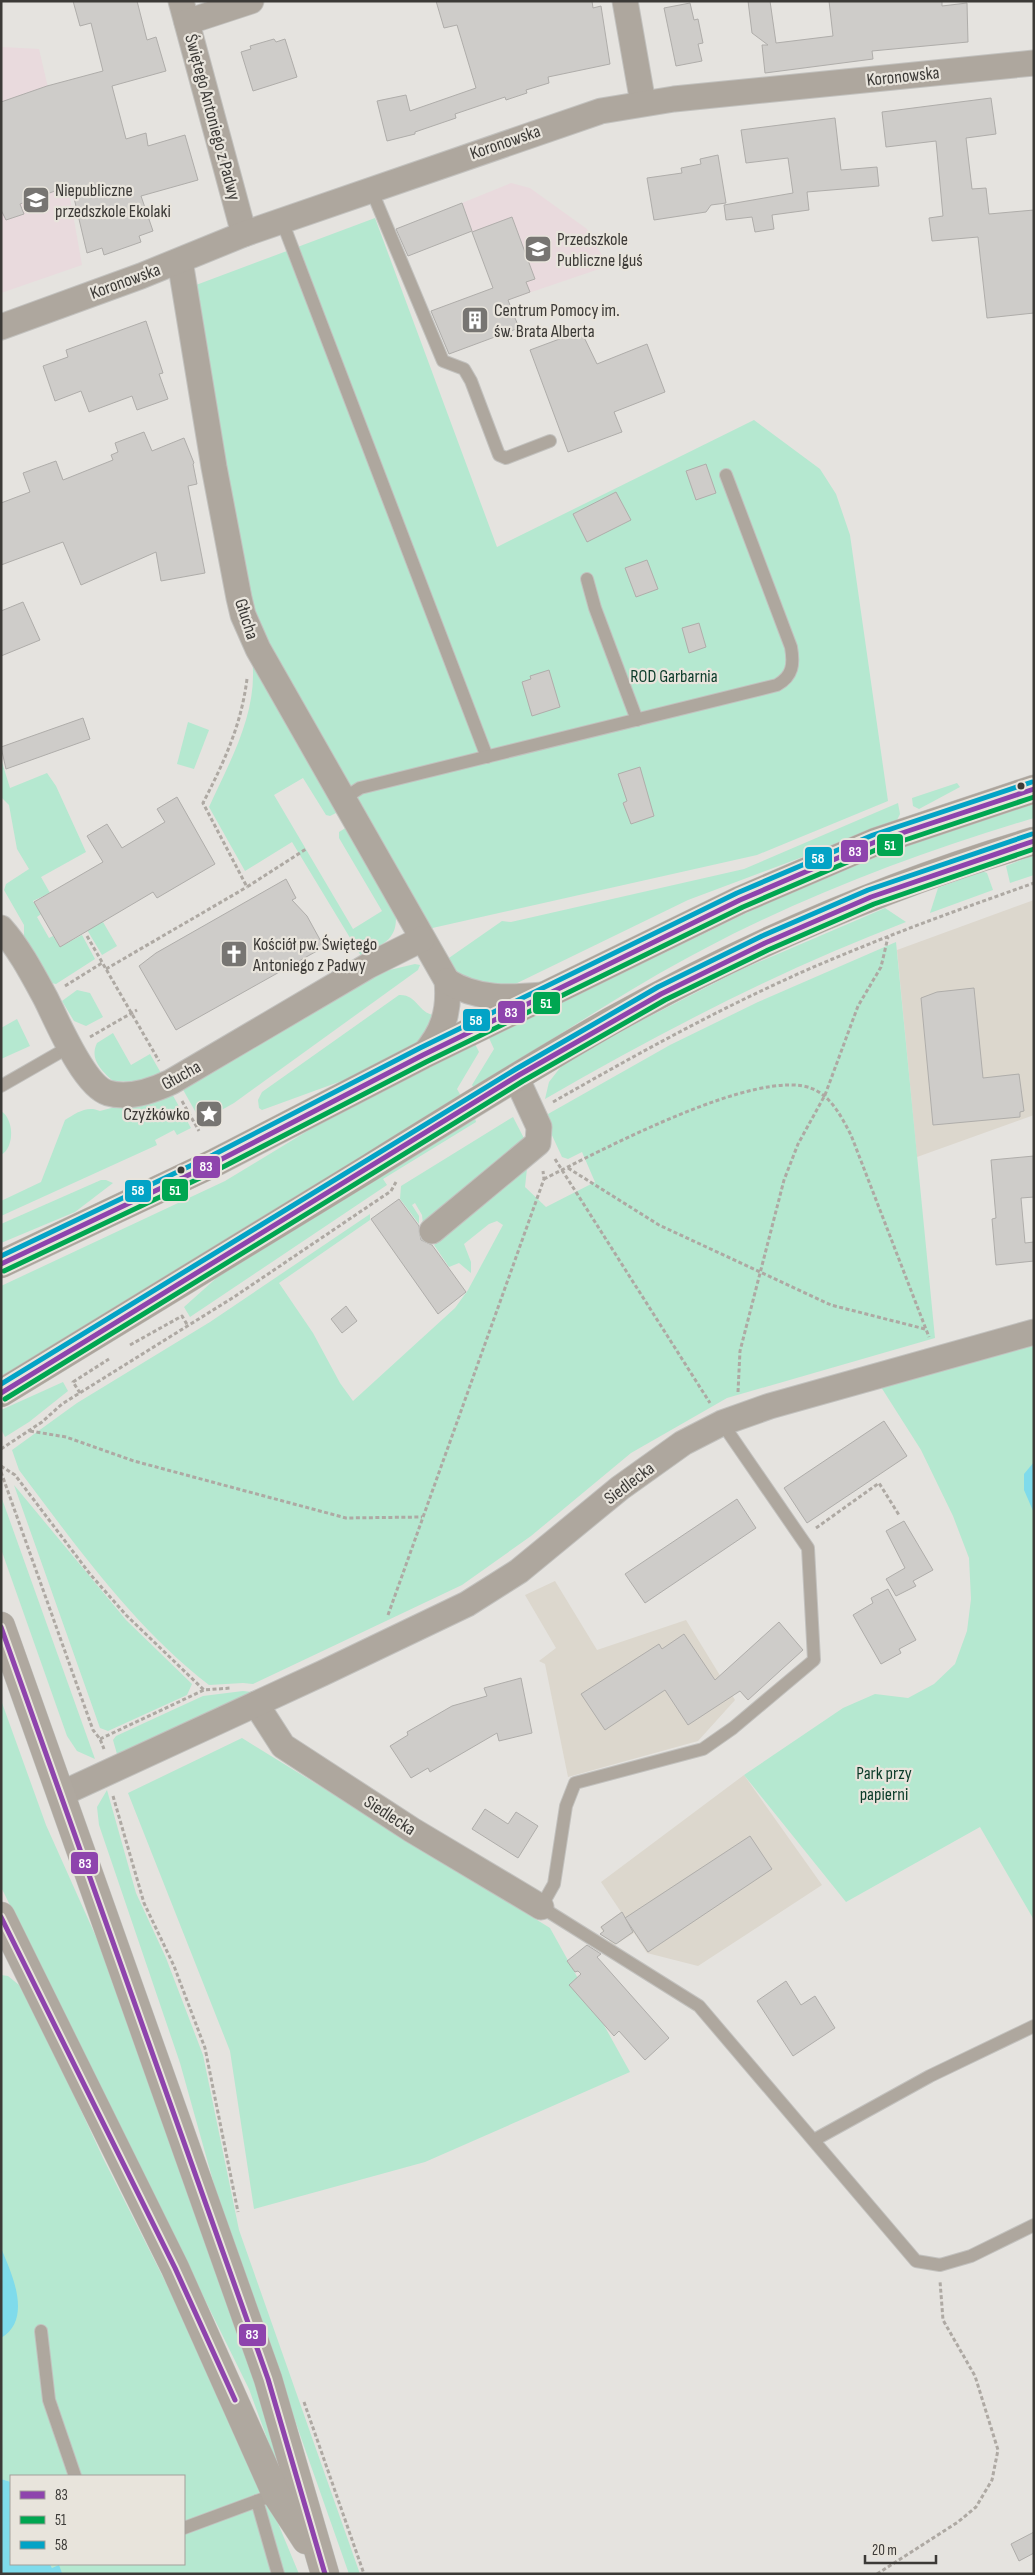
<svg xmlns="http://www.w3.org/2000/svg" width="1035" height="2575" font-family="'Sofia Sans Condensed',sans-serif">
	<rect width="100%" height="100%" fill="#e5e3df"/>
	<g fill="#dcd7cd">
		<path d="M1034,900V1115L917,1157L897,950Z"/>
		<path d="M555,1581L597,1650L686,1620L735,1700L698,1741L568,1777L545,1664L539,1661L556,1648L525,1595Z"/>
		<path d="M744,1775L822,1885L698,1966L647,1953L634,1933L613,1946L600,1927L621,1912L601,1882Z"/>
	</g>
	<g fill="#e9dadd">
		<path d="M1,47L39,49L59,135L82,265L1,293Z"/>
		<path d="M511,183L530,188L587,229L608,266L499,303L462,203Z"/>
	</g>
	<g fill="#b5e8d0">
		<path d="M375,218L497,547L754,420L820,469L836,494L850,535L888,801L757,855L428,929L281,670L249,604L196,285Z"/>
		<path d="M252,658L338,812L330,816L326,815L303,778L274,795L353,929L382,911L339,838V832L347,827L395,908C400,939 385,943 361,956L292,842L245,871L209,807C230,761 259,711 252,658Z"/>
		<path d="M188,722L209,730L194,769L177,764Z"/>
		<path d="M1,759L10,788L47,773L56,786L86,852L41,877L50,893L33,901L41,914L37,917L49,938L53,936L60,947L82,935L95,959L56,984L51,983L24,939V925L4,890L6,884L29,869L17,849L9,805L1,797Z"/>
		<path d="M957,783L960,787L919,809L913,806L912,798Z"/>
		<path d="M898,803L900,814L896,822L688,900L507,988L459,977L446,960L502,921L511,922L744,869Z"/>
		<path d="M1034,803V818C921,852 808,894 704,949C625,990 550,1042 474,1088L472,1085L494,1049L489,1038L769,902L905,845Z"/>
		<path d="M1034,855V875L1010,883L1006,866Z"/>
		<path d="M982,871L987,873L993,890L930,913L938,888Z"/>
		<path d="M885,908L906,922C780,970 661,1032 545,1099L549,1082L563,1064L635,1024L738,971Z"/>
		<path d="M103,922L117,946L102,955L86,928Z"/>
		<path d="M896,942L935,1338L727,1398L631,1453L531,1536L462,1585L253,1684L243,1683L209,1685C133,1626 77,1547 19,1470L12,1450L77,1403L210,1322L370,1214V1220L279,1283L313,1333L340,1383L353,1401L455,1308L468,1290L503,1225L497,1221L489,1224L464,1244L471,1262V1273L459,1263L449,1267L434,1245L436,1243L434,1240L528,1159L525,1187L546,1207L595,1182L582,1152L568,1159L562,1157L550,1131L548,1114L670,1045L758,1002Z"/>
		<path d="M415,964L420,965L418,970L234,1103L202,1121L200,1120L181,1086L381,972Z"/>
		<path d="M77,990L90,993L103,1017L86,1026L74,1021L62,1001Z"/>
		<path d="M399,995C417,994 418,1013 434,1015L430,1029L416,1044L347,1079L262,1110L259,1108L258,1100L262,1092Z"/>
		<path d="M17,1019L30,1046L1,1059V1028Z"/>
		<path d="M113,1033L131,1065L150,1054L161,1073L140,1082L113,1081C102,1071 89,1059 97,1043Z"/>
		<path d="M475,1044L479,1052L457,1089L461,1096L1,1377V1286L225,1181L337,1113Z"/>
		<path d="M171,1092L191,1128L177,1135L174,1130L155,1140L157,1145L1,1216V1201L41,1182L65,1120C76,1113 87,1105 100,1111Z"/>
		<path d="M1,1111C14,1119 15,1147 1,1155Z"/>
		<path d="M513,1117L528,1146L423,1224L422,1215L415,1203L412,1205L419,1216V1224L400,1199L401,1186Z"/>
		<path d="M475,1118L476,1122L383,1179L387,1185L190,1317L184,1307L222,1273Z"/>
		<path d="M101,1180H106L113,1183L75,1212L1,1243V1224Z"/>
		<path d="M1034,1344V1920L980,1827L846,1902L744,1775L843,1708L875,1694L908,1698L934,1684L955,1664L967,1631L971,1599L969,1558L953,1516L921,1450L881,1387Z"/>
		<path d="M63,1382L68,1391L29,1422L5,1437L1,1429V1410Z"/>
		<path d="M14,1485L126,1620L192,1684L187,1695L108,1731L100,1728Z"/>
		<path d="M1,1496L95,1759L77,1751L67,1736L1,1549Z"/>
		<path d="M243,1691L252,1692L117,1754L113,1740L116,1736L203,1696Z"/>
		<path d="M1,1700L46,1825L97,1939L285,2468L279,2471L249,2389L1,1887Z"/>
		<path d="M242,1738L550,1928L630,2072L425,2162L254,2209L230,2051L128,1793Z"/>
		<path d="M107,1790L136,1893L166,1958L203,2055L239,2230L360,2574H349L222,2213L180,2063L99,1825L97,1807Z"/>
		<path d="M1,1975L8,1976L19,1985L55,2054L103,2158L237,2424L299,2574H60L62,2572L52,2568L50,2564H184V2476H11V2482L1,2479Z"/>
	</g>
	<g fill="#7fdbeb">
		<path d="M1034,1462V1513L1024,1490V1474Z"/>
		<path d="M1,2248C12,2274 33,2319 1,2338Z"/>
		<path d="M1,2479L11,2482V2564H50L52,2568L59,2565L62,2573L1,2574Z"/>
	</g>
	<g fill="#ceccc9" stroke="#afadaa">
		<path d="M73,1H137L147,40L156,37L166,71L112,86L126,139L146,133L148,146L185,135L198,180L141,196L153,231L139,236L141,242L104,255L102,248L87,253L71,185L20,204L24,214L6,220L1,210V102L47,86L103,71L91,23L80,26Z"/>
		<path d="M436,1H592L593,8L601,6L610,64L548,77L549,83L526,90L527,93L506,100L505,97L455,114L456,118L415,132V134L387,141L377,101L406,95L410,111L476,88L457,25L444,28Z"/>
		<path d="M748,1H770L776,43L833,36L829,1H942V6L967,3L968,42L872,51L873,59L765,73L762,45H768L752,33Z"/>
		<path d="M690,3L694,20L698,19L703,43L698,44L702,61L676,66L664,8Z"/>
		<path d="M274,39L276,42L285,39L297,77L253,91L241,52L251,49L250,46Z"/>
		<path d="M991,98L996,134L966,138L972,189L986,188L989,214L1034,210V313L987,318L978,237L932,241L929,218L943,216L936,141L886,147L882,112Z"/>
		<path d="M835,118L841,170L877,167L879,186L807,192L809,210L772,215L774,229L755,232L752,217L726,220L724,205L793,193L788,158L746,163L741,130Z"/>
		<path d="M718,155L726,203L711,205L706,212L654,220L647,178L682,173L681,168L701,164L700,159Z"/>
		<path d="M462,203L472,231L408,256L396,229Z"/>
		<path d="M512,217L535,279L526,282L530,292L508,300L519,328L449,354L431,311L493,288L472,232Z"/>
		<path d="M146,321L163,373L159,374L168,399L137,410L132,396L89,412L81,391L55,401L43,366L68,357L66,350Z"/>
		<path d="M581,331L597,364L647,344L665,392L614,412L622,432L568,452L530,350Z"/>
		<path d="M144,432L152,451L184,438L194,463L193,464L197,484L188,486L205,573L161,581L156,552L81,585L63,542L1,565V503L30,492L23,473L56,461L63,480L113,460L111,455L118,452L115,443Z"/>
		<path d="M706,464L716,493L696,500L686,471Z"/>
		<path d="M616,492L631,520L587,542L573,514Z"/>
		<path d="M647,560L658,589L636,597L625,568Z"/>
		<path d="M23,602L40,640L1,656V611Z"/>
		<path d="M699,623L706,647L689,653L682,628Z"/>
		<path d="M549,670L560,707L532,716L522,682L531,679L530,676Z"/>
		<path d="M83,718L90,739L6,769L1,747Z"/>
		<path d="M640,767L654,816L631,824L623,803L627,801L618,774Z"/>
		<path d="M177,797L215,864L157,898L153,892L60,947L34,902L103,862L87,836L107,824L122,848L165,822L157,809Z"/>
		<path d="M286,879L296,898L292,900L307,916L324,947L176,1030L139,966L156,953Z"/>
		<path d="M974,988L983,1078L1019,1074L1024,1111L1020,1112V1117L933,1125L921,998L937,992Z"/>
		<path d="M1034,1156V1197L1021,1198L1025,1243L1034,1242V1261L996,1265L992,1219L996,1218L991,1160Z"/>
		<path d="M399,1199L419,1226L421,1240L432,1245L466,1292L438,1314L371,1219Z"/>
		<path d="M346,1306L357,1321L342,1333L331,1319Z"/>
		<path d="M884,1421L907,1456L807,1523L784,1488Z"/>
		<path d="M737,1499L756,1528L645,1603L625,1574Z"/>
		<path d="M904,1521L933,1570L913,1581L916,1586L896,1596L886,1579L905,1568L886,1531Z"/>
		<path d="M888,1589L916,1640L899,1649L901,1653L881,1664L853,1615L873,1603L871,1598Z"/>
		<path d="M779,1622L803,1650L748,1700L740,1691L688,1725L665,1690L605,1730L581,1694L659,1644L662,1649L684,1634L715,1680Z"/>
		<path d="M521,1678L532,1733L499,1741L497,1733L430,1772L428,1768L411,1778L390,1746L408,1735L407,1732L452,1706L487,1696L484,1688Z"/>
		<path d="M485,1809L508,1824L516,1812L538,1826L518,1858L472,1829Z"/>
		<path d="M750,1836L772,1869L648,1952L625,1918Z"/>
		<path d="M622,1912L633,1932L616,1944L600,1934L604,1931L601,1927Z"/>
		<path d="M587,1945L601,1954L597,1957L669,2038L645,2060L619,2031L614,2036L569,1985L581,1974L578,1971L575,1972L567,1961Z"/>
		<path d="M786,1981L801,2005L815,1996L835,2028L793,2056L757,2001Z"/>
		<path d="M1034,2532V2553L1019,2561L1011,2544Z"/>
	</g>
	<g fill="none" stroke-linecap="round" stroke-linejoin="round">
		<g stroke="#c2c1be" stroke-width="14">
			<g id="lane">
				<path d="M371,189L443,361L464,369L471,381L499,455L506,458L550,441"/>
				<path d="M282,221L487,757"/>
				<path d="M587,579L595,608L637,720"/>
				<path d="M343,799L360,788L777,685C793,676 794,664 791,647L726,475"/>
				<path d="M1,1086L69,1047"/>
				<path d="M722,1423L808,1548L814,1660L733,1728L703,1749L575,1783L566,1806L554,1884L541,1907L699,2006L916,2261L940,2265L971,2256L1034,2225"/>
				<path d="M814,2140L930,2076L1034,2026"/>
				<path d="M41,2331L49,2400L75,2476"/>
				<path d="M276,2494L257,2501L278,2574"/>
				<path d="M184,2528L257,2501"/>
			</g>
		</g>
		<g stroke="#c2c1be" stroke-width="27">
			<g id="street">
				<path d="M181,1L244,234"/>
				<path d="M625,1L643,103"/>
				<path d="M187,22L251,1"/>
				<path d="M180,261L214,467L239,598L243,615L258,649L447,981C450,1011 443,1033 423,1055"/>
				<path d="M1,327L141,276L244,234L601,111L674,99L1034,63"/>
				<path d="M1,928C19,948 33,975 46,999C57,1021 84,1086 108,1093C129,1099 152,1091 171,1082L368,966L422,939"/>
				<path d="M447,981C477,1000 509,998 543,995"/>
				<path d="M432,1231L538,1143L539,1127L516,1077"/>
				<path d="M256,1704L283,1746L412,1830L541,1907"/>
				<path d="M61,1794L323,1673L467,1604L519,1571L620,1488L683,1443L722,1423L770,1406L1034,1332"/>
			</g>
		</g>
		<g stroke="#c2c1be" stroke-width="29">
			<g id="secondary">
				<path d="M1,1264L216,1162L423,1055L740,900L875,842L1034,789"/>
				<path d="M1,1393C123,1318 246,1243 369,1168C449,1118 529,1068 611,1021C744,947 888,884 1034,841"/>
			</g>
		</g>
		<g stroke="#c2c1be" stroke-width="29">
			<g id="primary">
				<path d="M1,1626L268,2379L325,2574"/>
				<path d="M1,1916L175,2268L276,2494L306,2540"/>
			</g>
		</g>
		<g stroke="#aea9a3" stroke-width="3" stroke-dasharray="4 2.5" stroke-linecap="butt">
			<path d="M247,679C241,726 224,762 203,803L247,887L306,849"/>
			<path d="M87,936L159,1061"/>
			<path d="M106,969L247,887"/>
			<path d="M65,986L102,963"/>
			<path d="M90,1037L137,1010"/>
			<path d="M182,1101L199,1131"/>
			<path d="M553,1102C651,1046 751,991 857,949C915,925 975,904 1034,883"/>
			<path d="M555,1159L710,1403"/>
			<path d="M568,1168L659,1225L831,1305L925,1329"/>
			<path d="M544,1179C596,1153 760,1065 813,1089C832,1097 842,1118 851,1135L929,1337"/>
			<path d="M130,1345L182,1316L188,1326"/>
			<path d="M738,1392L740,1351L784,1180L798,1144L825,1095L858,1006L881,967L888,937"/>
			<path d="M80,1393L73,1382L109,1359"/>
			<path d="M30,1431L66,1437L134,1461L346,1518L422,1517"/>
			<path d="M1,1449L42,1422L62,1404L234,1297L391,1191L396,1182"/>
			<path d="M1,1466L15,1475L90,1574L126,1615L204,1690"/>
			<path d="M1,1472L93,1730L100,1739L104,1749"/>
			<path d="M816,1528L879,1483L899,1515"/>
			<path d="M388,1615L544,1179L543,1171"/>
			<path d="M100,1739L204,1690L231,1688"/>
			<path d="M113,1796L144,1903L174,1966L205,2048L238,2212"/>
			<path d="M304,2402L364,2574"/>
			<path d="M877,2574L958,2522L976,2507L992,2480L998,2450L975,2376L943,2320L940,2281"/>
		</g>
		<use href="#lane" stroke="#aea79e" stroke-width="12"/>
		<use href="#street" stroke="#aea79e" stroke-width="25"/>
		<use href="#secondary" stroke="#ada59c" stroke-width="28"/>
		<use href="#primary" stroke="#afa89f" stroke-width="28"/>
		<g stroke="#e8e4dc" stroke-width="9">
			<g id="bus-1">
				<path d="M1,1264L216,1162L423,1055L740,900L875,842L1034,789"/>
				<path d="M1,1393L519,1075L661,994L765,943L871,897L1034,841"/>
				<path d="M1,1627L268,2379L325,2574"/>
				<path d="M1,1917L175,2268L235,2400"/>
			</g>
		</g>
		<g stroke="#e8e4dc" stroke-width="9">
			<g id="bus-2">
				<path d="M4,1271L219,1169L426,1062L743,907L878,849L1034,797"/>
				<path d="M5,1399L523,1081L665,1000L768,950L874,904L1034,849"/>
			</g>
		</g>
		<g stroke="#e8e4dc" stroke-width="9">
			<g id="bus-3">
				<path d="M1,1256L213,1155L420,1048L737,893L873,835L1032,782"/>
				<path d="M1,1384L516,1069L658,987L762,936L868,890L1032,834"/>
			</g>
		</g>
		<use href="#bus-1" stroke="#8e44ad" stroke-width="5"/>
		<use href="#bus-2" stroke="#00a651" stroke-width="5"/>
		<use href="#bus-3" stroke="#03a3c6" stroke-width="5"/>
	</g>
	<defs>
		<g id="school-square" transform="scale(1.4375)"><rect x="-9" y="-9" width="18" height="18" rx="4" fill="#777572" stroke="#e8e4dc"/><path d="M0-5L7-2L0 1L-7-2ZM-4 1L0 2.5L4 1V4Q0 6-4 4Z" fill="#fff"/></g>
		<g id="building-square" transform="scale(1.4375)"><rect x="-9" y="-9" width="18" height="18" rx="4" fill="#777572" stroke="#e8e4dc"/><path d="M-4-6H4V6H1V3H-1V6H-4ZM-2.5-4.3h1.7v1.8h-1.7ZM.8-4.3h1.7v1.8H.8ZM-2.5-1h1.7V.8h-1.7ZM.8-1h1.7V.8H.8Z" fill="#fff"/></g>
		<g id="church-square" transform="scale(1.4375)"><rect x="-9" y="-9" width="18" height="18" rx="4" fill="#777572" stroke="#e8e4dc"/><path d="M-1.2-6h2.4v3.5h3.3v2.4h-3.3V6h-2.4V-.1h-3.3v-2.4h3.3Z" fill="#fff"/></g>
		<g id="sight-square" transform="scale(1.4375)"><rect x="-9" y="-9" width="18" height="18" rx="4" fill="#777572" stroke="#e8e4dc"/><path d="M0-6L1.8-2.2L6-1.7L2.9 1.2L3.7 5.4L0 3.3L-3.7 5.4L-2.9 1.2L-6-1.7L-1.8-2.2Z" fill="#fff"/></g>
	</defs>
	<g fill-rule="evenodd">
		<use href="#school-square" x="36" y="200"/>
		<use href="#school-square" x="538" y="249"/>
		<use href="#building-square" x="475" y="320"/>
		<use href="#church-square" x="234" y="954"/>
		<use href="#sight-square" x="209" y="1114"/>
	</g>
	<g fill="#3c3a37" stroke="#e8e4dc" stroke-width="2">
		<circle cx="1021" cy="786" r="4.5"/>
		<circle cx="181" cy="1170" r="4.5"/>
	</g>
	<g text-anchor="middle" stroke-width="4.5" stroke-linejoin="round" paint-order="stroke">
		<g font-size="18" fill="#3c3a37" stroke="#e8e4dc">
			<text transform="translate(903 76) rotate(-6)" y="6">Koronowska</text>
			<text transform="translate(213 117) rotate(75)" y="6">Świętego Antoniego z Padwy</text>
			<text transform="translate(505 142) rotate(-19)" y="6">Koronowska</text>
			<text transform="translate(125 281) rotate(-20)" y="6">Koronowska</text>
			<text transform="translate(247 619) rotate(72)" y="6">Głucha</text>
			<text transform="translate(181 1075) rotate(-29)" y="6">Głucha</text>
			<text transform="translate(629 1483) rotate(-37)" y="6">Siedlecka</text>
			<text transform="translate(390 1815) rotate(33)" y="6">Siedlecka</text>
		</g>
		<g font-size="18" fill="#3c3a37" stroke="#e8e4dc" text-anchor="start">
			<text x="55" y="196">Niepubliczne<tspan x="55" dy="21">przedszkole Ekolaki</tspan></text>
			<text x="557" y="245">Przedszkole<tspan x="557" dy="21">Publiczne Iguś</tspan></text>
			<text x="494" y="316">Centrum Pomocy im.<tspan x="494" dy="21">św. Brata Alberta</tspan></text>
			<text x="253" y="950">Kościół pw. Świętego<tspan x="253" dy="21">Antoniego z Padwy</tspan></text>
			<text x="190" y="1120" text-anchor="end">Czyżkówko</text>
		</g>
		<g font-size="18" fill="#0b3b29" stroke="#e8e4dc">
			<text x="674" y="682">ROD Garbarnia</text>
			<text x="884" y="1779">Park przy<tspan x="884" dy="21">papierni</tspan></text>
		</g>
	</g>
	<g stroke="#e8e4dc" stroke-width="2">
		<rect x="876" y="833" width="28" height="24" rx="5" fill="#00a651"/>
		<rect x="840" y="839" width="29" height="24" rx="5" fill="#8e44ad"/>
		<rect x="804" y="846" width="29" height="24" rx="5" fill="#03a3c6"/>
		<rect x="532" y="991" width="29" height="24" rx="5" fill="#00a651"/>
		<rect x="497" y="1000" width="29" height="24" rx="5" fill="#8e44ad"/>
		<rect x="462" y="1008" width="29" height="24" rx="5" fill="#03a3c6"/>
		<rect x="192" y="1155" width="29" height="24" rx="5" fill="#8e44ad"/>
		<rect x="161" y="1178" width="28" height="24" rx="5" fill="#00a651"/>
		<rect x="124" y="1179" width="28" height="24" rx="5" fill="#03a3c6"/>
		<rect x="70" y="1851" width="29" height="24" rx="5" fill="#8e44ad"/>
		<rect x="238" y="2323" width="29" height="24" rx="5" fill="#8e44ad"/>
	</g>
	<g font-size="14" text-anchor="middle" font-weight="bold" fill="#fff">
		<text x="890" y="850">51</text>
		<text x="855" y="856">83</text>
		<text x="818" y="863">58</text>
		<text x="546" y="1008">51</text>
		<text x="511" y="1017">83</text>
		<text x="476" y="1025">58</text>
		<text x="206" y="1171">83</text>
		<text x="175" y="1195">51</text>
		<text x="138" y="1195">58</text>
		<text x="85" y="1868">83</text>
		<text x="252" y="2339">83</text>
	</g>
	<rect width="1035" height="2575" fill="none" stroke="#3c3a37" stroke-width="5"/>
	<rect x="10" y="2475" width="175" height="90" fill="#e8e4dc" stroke="#a3a09a"/>
	<rect x="20" y="2491" width="25" height="8" fill="#8e44ad" stroke="#a3a09a"/>
	<text x="55" y="2500" font-size="15" fill="#3c3a37">83</text>
	<rect x="20" y="2516" width="25" height="8" fill="#00a651" stroke="#a3a09a"/>
	<text x="55" y="2525" font-size="15" fill="#3c3a37">51</text>
	<rect x="20" y="2541" width="25" height="8" fill="#03a3c6" stroke="#a3a09a"/>
	<text x="55" y="2550" font-size="15" fill="#3c3a37">58</text>
	<path d="M865 2555v8h71v-8" fill="none" stroke="#3c3a37" stroke-width="2.5"/>
	<text x="872" y="2555" font-size="15" fill="#3c3a37" stroke="#e8e4dc" stroke-width="4" paint-order="stroke">20 m</text>
</svg>
